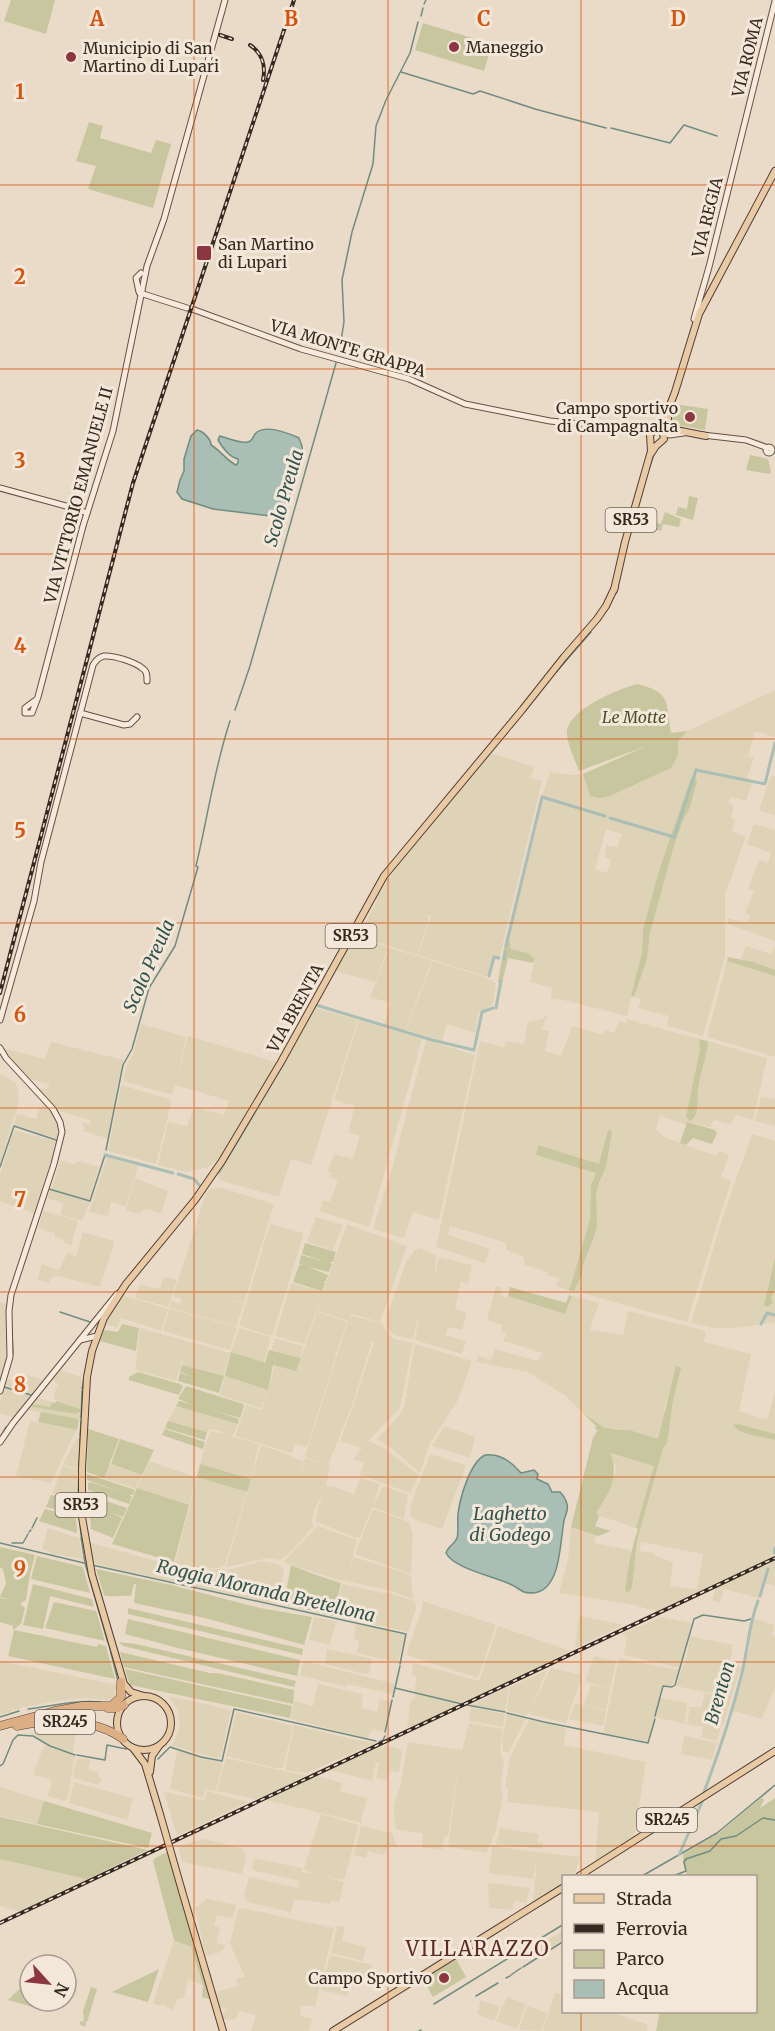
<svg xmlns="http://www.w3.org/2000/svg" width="775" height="2031" font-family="Merriweather,serif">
	<rect width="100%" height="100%" fill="#eadbc9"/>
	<g fill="#dfd3b7" fill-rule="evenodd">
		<path d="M775,690V737L755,731L748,756L754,758L746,781L752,783L746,801L730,797L729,803L734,806L731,818L735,820L732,832L746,836L725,895V957L703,1036L667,1026L669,1016L638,1008L641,999L634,997L647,959L650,933L673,849L682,823L690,807L697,782L691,778L660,867L643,929L642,952L627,1016L563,1000L550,999L553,988L530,982L535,959L528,953L511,949L509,940L506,938L538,809L550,772L572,775L583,774L590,796H610L671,768L678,741L687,731ZM606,829L622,834L617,847L606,845L605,857L611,860L607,873L595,869Z"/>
		<path d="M490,753L535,767L530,778L542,781L499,960H493L488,977L418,955L431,916L425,915L428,917V923L417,955L358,936L377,901L376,899L397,864L481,765H484L482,764Z"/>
		<path d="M771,775L775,776V815L759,810Z"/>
		<path d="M754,824L775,830V941L728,924V918L747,923L750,915L745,913L754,891L748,889L759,860L768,863L771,853L747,844Z"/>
		<path d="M356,937L388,947L375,982L335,971Z"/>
		<path d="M746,946L771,954L775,946V970L741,959Z"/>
		<path d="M389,948L432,960L405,1031L384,1024L390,1003L370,997Z"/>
		<path d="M433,961L484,977L496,983L493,1004L478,1014L475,1033L447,1024L442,1041L406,1030Z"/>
		<path d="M727,961L775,976V1057L707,1037Z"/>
		<path d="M315,1008L358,1020L311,1165L291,1159L279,1197L222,1181L217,1175L274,1083Z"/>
		<path d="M548,1013L542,1029L549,1031L545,1051L561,1056L572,1026L603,1035L605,1030L614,1033L619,1021L626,1023V1019L699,1039L700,1049L686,1117L696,1111L698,1086L708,1041L767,1058L753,1120L736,1115L731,1124L714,1120L710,1127L688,1122L687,1125L660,1116L656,1130L666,1138L716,1156L719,1151L729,1155L721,1177L731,1181L687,1322L574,1291L582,1275L583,1265L595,1234L596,1195L599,1184L606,1167L612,1133H607L599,1164L538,1145L536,1155L596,1172L591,1185L590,1219L585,1237L571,1285L568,1290L556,1286L559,1278L547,1275V1272L525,1265L524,1257L506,1250V1243L450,1226L448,1235L490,1249L485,1263L436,1247L480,1041L504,1047L507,1041L524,1044L528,1022L542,1019Z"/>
		<path d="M359,1020L422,1039L369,1227L319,1211L323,1200L330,1202L338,1180L330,1177L332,1173L328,1172L334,1154L353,1159L360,1136L348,1132L355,1106L334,1100Z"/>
		<path d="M141,1024L186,1037L177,1079L188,1036L276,1062L221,1156L209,1167L187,1172L158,1165L168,1122L187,1126L194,1107L224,1115L229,1101L175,1085L172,1095L123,1081L127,1065L133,1055Z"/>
		<path d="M426,1040L475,1055L439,1220L413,1212L404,1238L373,1229L391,1172Z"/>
		<path d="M51,1042L124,1060L117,1087L109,1139L83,1131L84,1126L82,1124V1122L91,1124V1120L59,1111L39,1090L40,1088L47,1089L50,1084L29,1079L2,1048L45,1059Z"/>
		<path d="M0,1074L16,1083L19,1096L17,1110L13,1119L0,1164Z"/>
		<path d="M121,1085L172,1100L156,1164L108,1151Z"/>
		<path d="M761,1097L775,1099V1126L755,1121Z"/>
		<path d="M44,1104L55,1118L58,1127V1139L14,1125L17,1114L36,1119L40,1108Z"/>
		<path d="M14,1130L58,1142L35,1214L0,1201V1175Z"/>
		<path d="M752,1134L775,1141V1257L766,1292L773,1303L771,1298L775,1289V1322L736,1328H714L691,1323L723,1216Z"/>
		<path d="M107,1157L138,1166L126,1206L111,1202L108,1216L89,1212Z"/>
		<path d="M61,1160L74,1164L80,1161L99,1167L89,1200L51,1189Z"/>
		<path d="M135,1178L168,1191L161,1213L145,1209L144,1211H141V1214L126,1210Z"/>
		<path d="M222,1188L274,1204L244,1303L221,1297L244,1304L236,1326L169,1308L171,1301L179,1304L182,1299L173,1296L174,1293L206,1193L210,1189Z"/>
		<path d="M50,1190L90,1202L82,1221L61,1215L63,1204L47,1198Z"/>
		<path d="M43,1211L78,1221L71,1246L64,1243V1240L54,1236L55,1232L53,1231L52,1233L38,1228Z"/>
		<path d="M316,1217L343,1225L333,1250L307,1242Z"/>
		<path d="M270,1224L304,1233L272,1336L239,1326Z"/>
		<path d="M347,1224L407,1246L380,1322L351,1314L349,1317L351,1316L382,1323L387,1332L394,1339L413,1343L400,1408L368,1441L384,1448L419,1475L410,1493L360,1475L364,1463L353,1459L362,1448L340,1441L353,1406L360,1408L353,1405L374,1343H377L372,1342L352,1405L328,1465L305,1457L348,1321L317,1311L321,1299L304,1344L275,1336L291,1283L323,1292Z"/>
		<path d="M83,1232L115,1241L100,1287L58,1276L52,1277L49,1283L37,1280L42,1264L59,1270L67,1253L76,1256Z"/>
		<path d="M419,1248L436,1255L435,1274L439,1257L472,1265L468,1284L461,1282L455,1309L467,1313L462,1330L448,1327L445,1335L466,1341L462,1354L415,1340L420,1309L413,1339L397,1336L391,1332L387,1326V1316L406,1262L415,1250Z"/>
		<path d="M164,1277L177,1280L168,1307L135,1298L140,1284L160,1289Z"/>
		<path d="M496,1286L502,1288L500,1295L507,1298L508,1296L565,1314L572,1296L599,1303L590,1330L623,1335L628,1311L706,1331L704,1342L751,1354L739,1411L767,1420L775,1391V1434L753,1428L744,1433L775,1440V1544L770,1559L656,1611L629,1604L559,1593L568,1560L571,1527L598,1536L595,1537V1543L630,1550L632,1557L625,1591L632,1587L637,1541L663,1448L667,1443L673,1401L679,1376L673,1383L665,1404L660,1438L656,1440L629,1430H617L603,1427L580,1410L566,1396L528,1372L476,1362L478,1356L491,1360L495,1349L537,1361L543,1353L503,1341L507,1333L501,1332L502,1325L487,1320ZM641,1542L703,1554L697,1589L670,1586L673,1562L655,1556V1553L640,1551Z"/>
		<path d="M122,1295L168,1309L161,1331L121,1318L117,1328L105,1324Z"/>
		<path d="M0,1302L7,1304L8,1357L0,1383Z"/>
		<path d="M169,1309L237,1327L230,1350L163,1331Z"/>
		<path d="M317,1312L347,1322L337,1352L335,1354L336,1356L307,1447L295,1444L292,1453L235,1436L246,1405L262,1410L268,1391L261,1408L220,1395L225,1376L268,1390L275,1365L296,1371L305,1346H307L305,1345Z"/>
		<path d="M140,1328L230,1353L224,1376L182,1365L186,1349L176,1381L135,1370Z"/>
		<path d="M239,1328L271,1337L264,1363L231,1352Z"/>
		<path d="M275,1338L303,1346L300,1358L271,1350Z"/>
		<path d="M415,1344L472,1361L458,1400L430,1443L420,1473L391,1448L377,1439L398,1417L404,1407L406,1396L410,1397L406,1394Z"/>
		<path d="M60,1370L82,1377L80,1409L53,1399L58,1383L50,1380Z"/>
		<path d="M24,1374L44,1380L32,1395L5,1387L8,1379L19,1382Z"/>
		<path d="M5,1388L31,1396L14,1417L0,1414V1402Z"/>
		<path d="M37,1398L53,1402L50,1407L34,1404L32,1407L76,1414L80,1412V1419L27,1410Z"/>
		<path d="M176,1406L238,1424L233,1435L231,1436L259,1444L251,1479L200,1464L210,1431L229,1434L212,1429H210L207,1432L168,1421Z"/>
		<path d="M30,1421L77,1430L71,1440L51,1483L16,1476Z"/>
		<path d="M445,1426L475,1437L470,1458L432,1446Z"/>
		<path d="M77,1438H79L78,1469L63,1464Z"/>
		<path d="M261,1445L291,1455V1457L303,1461L299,1477L305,1458L330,1466L326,1485L329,1486L328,1488L331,1486L354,1494L360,1478L380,1484L373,1506L383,1486L408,1495L404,1519L372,1507L360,1537L356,1538L315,1521L319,1505L325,1491L314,1510L312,1522L314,1526L288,1555L280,1560L268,1558L226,1567Z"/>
		<path d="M609,1453L654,1466L636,1528L597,1515L596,1512L607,1497L608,1489L615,1474L616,1467Z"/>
		<path d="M430,1454L466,1465L442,1529L417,1521L410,1515V1507Z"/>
		<path d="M149,1461L196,1477L189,1505L137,1488Z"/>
		<path d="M108,1464L142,1475L136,1489L104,1478Z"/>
		<path d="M63,1466L78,1470L76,1499L52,1494Z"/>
		<path d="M197,1477L247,1492L225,1565L219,1568L188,1567L175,1563Z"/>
		<path d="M373,1509L409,1522L413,1534L411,1574L355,1554Z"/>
		<path d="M318,1526L357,1540L349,1573L354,1557L411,1575L413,1599L388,1590L335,1579L283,1562Z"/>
		<path d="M48,1528L79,1538L83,1559L53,1554L42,1549Z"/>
		<path d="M89,1542L187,1570L232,1569L263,1561L277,1564L284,1569L278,1601L276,1603H269L99,1565L93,1562Z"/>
		<path d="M775,1559V1586L764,1583L759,1598L724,1589L720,1603L712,1601L716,1587Z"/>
		<path d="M342,1584L383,1593L387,1592L415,1601L416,1609L408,1632L334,1616Z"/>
		<path d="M422,1601L496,1625L478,1678L406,1655L422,1608Z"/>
		<path d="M579,1616L621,1624L622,1626L575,1648Z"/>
		<path d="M314,1617L336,1621L330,1645L309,1640Z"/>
		<path d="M662,1617L691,1623L685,1649H683L685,1650L680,1668L624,1655L627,1637L621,1634Z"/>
		<path d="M753,1618L774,1625L772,1635L775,1637V1687L762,1719L733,1711L749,1649Z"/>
		<path d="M356,1624L405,1635L398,1663L357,1653L359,1642L354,1638Z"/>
		<path d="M498,1626L571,1651L470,1699L456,1703V1706L411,1727H407L411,1699L414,1700L416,1692H414L417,1677L412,1676L413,1663L479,1681Z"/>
		<path d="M690,1636L733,1645L730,1662L741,1667L723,1725L714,1723L723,1696L676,1686L687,1655Z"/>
		<path d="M327,1649L372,1659L369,1673L365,1674L325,1664Z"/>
		<path d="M594,1656L616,1661L606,1710L584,1705L591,1685L607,1688L585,1681Z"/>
		<path d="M619,1658L679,1670L672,1686H663L649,1742L603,1733Z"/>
		<path d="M0,1661L117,1685L114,1697L107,1700L85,1698L63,1700L24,1707L0,1715Z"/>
		<path d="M304,1661L395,1684L393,1694L347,1684L346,1687L302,1676L300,1675Z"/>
		<path d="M551,1668L582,1675L566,1723L529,1714V1712L526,1716L507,1711L510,1687L547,1670L530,1710Z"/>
		<path d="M318,1684L363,1694L361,1708L377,1712L380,1699L391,1701L384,1731L373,1729L367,1738L291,1719L294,1701L313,1706Z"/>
		<path d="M509,1687L505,1711L473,1705L498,1691Z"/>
		<path d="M705,1693L720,1697L712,1724L721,1726L717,1741L701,1737L703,1727L687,1724L690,1707H701Z"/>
		<path d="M169,1696L231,1710L220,1759L171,1746L176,1738L180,1725L178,1711Z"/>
		<path d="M660,1698L687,1703L685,1724L656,1717Z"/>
		<path d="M575,1703L606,1711L603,1726L569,1719Z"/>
		<path d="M471,1707L505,1714L503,1727L469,1721Z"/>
		<path d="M236,1712L293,1726L283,1768H276L226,1756Z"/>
		<path d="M507,1713L526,1718L509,1752H503L502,1741Z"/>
		<path d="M529,1720L566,1728L564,1745L646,1762L634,1838L595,1861L599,1812L507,1802L508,1789L505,1786L510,1757Z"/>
		<path d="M469,1723L503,1729L500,1750L504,1764L501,1784L503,1797L495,1833L486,1853L448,1847L460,1756L448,1836H445L442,1850L422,1847L423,1833L397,1830L394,1820V1805L401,1783L408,1742L462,1750L461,1756Z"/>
		<path d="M294,1725L351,1739L375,1743L307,1773L285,1770Z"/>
		<path d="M60,1731L76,1733L73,1753L50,1745L30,1733Z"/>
		<path d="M684,1736L717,1743L712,1760L681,1754Z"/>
		<path d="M44,1745L75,1756L68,1797L64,1801L48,1796L52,1780L33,1775Z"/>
		<path d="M384,1745L400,1749L402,1752L399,1772L389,1771L387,1781L376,1778L379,1761L376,1763L372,1781L329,1770L381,1746L382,1750Z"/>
		<path d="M177,1750L223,1763L216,1791L205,1789L203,1798L170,1789Z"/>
		<path d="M79,1758L91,1760L88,1769L98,1772V1777L102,1778L99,1785L73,1778L76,1761Z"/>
		<path d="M226,1758L280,1770L309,1776L259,1800L251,1798L217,1791Z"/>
		<path d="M317,1776L342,1783L340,1792L367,1798L361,1820L363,1823L266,1800Z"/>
		<path d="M74,1782L133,1798L127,1820L69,1803Z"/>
		<path d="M0,1787L44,1801L37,1824L0,1816Z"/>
		<path d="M207,1791L248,1802L177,1836L164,1792L203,1800L205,1799Z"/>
		<path d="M321,1814L359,1825L345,1877L343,1880L318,1875L344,1882L339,1902L331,1900L330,1904L295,1899L290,1914L289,1912L248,1902L244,1896L249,1877L298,1888L300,1881L252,1870L254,1858L297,1867L302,1868V1872L312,1874L304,1869Z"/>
		<path d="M361,1826L392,1833L397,1847L389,1846L383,1855L368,1851L366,1858L354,1855Z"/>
		<path d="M500,1828L539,1834L537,1842L543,1843V1849L496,1844Z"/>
		<path d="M203,1839L238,1847L244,1850L246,1858L242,1874L182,1862L178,1846Z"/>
		<path d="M492,1846L537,1852V1854L538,1852L580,1857L574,1876H564L563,1884L533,1903L537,1857L533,1879L489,1873Z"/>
		<path d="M0,1859L89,1879L22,1912L0,1906Z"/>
		<path d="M490,1883L530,1888L526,1903L514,1901L512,1910L489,1908L488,1884Z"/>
		<path d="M207,1899L236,1905L233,1918L217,1915L214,1925L220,1928L216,1943L226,1945L221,1952L206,1956L195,1908Z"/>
		<path d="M242,1908L334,1928L315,2007L301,2005L300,2016L312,2019L309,2031H251L256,2015L239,2011L235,2019L231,2020L223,2019L222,2014L228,2009L220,2008L216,1992L238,1986L236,1979L245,1977L230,1944L238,1910Z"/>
		<path d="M337,1926H345L342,1941L366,1947L363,1961L331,1953Z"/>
		<path d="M563,1931V1940L536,1956L531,1949Z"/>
		<path d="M174,1940L191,1947L203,1985L188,1980L184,1998L177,1999L173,2010L162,2004L160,2006L153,2003Z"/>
		<path d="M330,1955L372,1965L368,1981L342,1975L340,1985L347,1987L348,1996L321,1990Z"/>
		<path d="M555,1993L563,1995L564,2012H610L646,2024L648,2026L647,2031H543Z"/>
		<path d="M507,1997L526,2004L517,2029L496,2021Z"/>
		<path d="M481,2000L500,2007L494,2021L477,2014Z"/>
		<path d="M527,2006L548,2013L541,2031L519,2030Z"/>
	</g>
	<g fill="#c7c69e">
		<path d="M11,0H55L46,34L4,21Z"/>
		<path d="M423,23L492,44L484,71L415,50Z"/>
		<path d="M89,122L103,126L100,138L151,153L156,140L171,144L153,208L88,189L96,166L76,161Z"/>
		<path d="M674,404L708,409L705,430L671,424Z"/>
		<path d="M750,455L768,459L771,472L769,474L746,470Z"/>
		<path d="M689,496L698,498L693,520L676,515L678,507L687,509Z"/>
		<path d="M665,512L681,519L679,527L663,524L661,531L648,527L650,521L661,524Z"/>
		<path d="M638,684C672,693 666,703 671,733L687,731L678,741V755L671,768L610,796L599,798L590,796L583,774L649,745L579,771C575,760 568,746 567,734C566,710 618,689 638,684Z"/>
		<path d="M695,775L697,782L690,807L682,823L673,849L650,933L647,959L634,997L631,996L642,952L643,929L660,867L691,778Z"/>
		<path d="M506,938L509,940L511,949L528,953L535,959L533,963L508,958L499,995L500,987L498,981Z"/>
		<path d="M728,957L753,962L775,970V976L727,961Z"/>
		<path d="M699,1039L708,1041C707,1056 700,1074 698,1089C697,1098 699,1110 694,1118C693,1119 691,1120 690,1121L686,1117L700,1049Z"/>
		<path d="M687,1122L715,1130L717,1133L712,1144L693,1138L686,1145L680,1143Z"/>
		<path d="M610,1129L612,1133L606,1167L599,1183L596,1195L597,1225L595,1234L583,1265L582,1275L574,1291L568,1290L571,1285L590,1219L591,1185L596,1173L536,1155L538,1145L599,1164L607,1133Z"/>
		<path d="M305,1243L336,1252L333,1262H329L332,1264L329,1272L308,1267L328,1275L326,1281H324L325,1284L322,1291L293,1282L299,1265L305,1266L299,1264L301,1255L327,1262L302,1254Z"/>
		<path d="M775,1257V1289L771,1298L773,1303L767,1307L764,1305Z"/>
		<path d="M510,1287L566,1303L569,1295L572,1296L565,1314L508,1296Z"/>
		<path d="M122,1324L139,1328L136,1351L100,1341L104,1330L118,1332Z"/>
		<path d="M269,1350L301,1358L296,1371L273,1365L268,1390L225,1376L231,1352L265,1363Z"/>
		<path d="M182,1365L224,1376L219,1393L178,1381L180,1373L194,1377L180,1372Z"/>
		<path d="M676,1366L681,1368L673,1401L667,1443L663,1448L637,1541L632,1587L629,1592L625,1591C628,1569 631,1549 638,1529L636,1528L654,1466L610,1453C620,1473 609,1496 596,1512L599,1517L595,1526L611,1531L598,1536L571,1527L593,1438L598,1430L595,1429L596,1426L582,1412L603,1427L617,1430H629L658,1439Z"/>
		<path d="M138,1372L180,1384L183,1386L179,1395L129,1380V1377Z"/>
		<path d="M186,1386L243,1404L244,1406L240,1418L212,1410L239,1419L238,1424L176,1406L179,1401L191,1404L178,1399Z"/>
		<path d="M57,1401L80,1409V1412L76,1414L32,1407L33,1404L50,1407L53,1402L55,1403Z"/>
		<path d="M41,1412L79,1419L77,1430L38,1422Z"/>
		<path d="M168,1421L207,1432L205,1440L165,1428Z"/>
		<path d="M738,1424L775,1434V1440C762,1436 741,1436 733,1425Z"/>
		<path d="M88,1429L119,1439L104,1478L87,1472Z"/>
		<path d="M165,1429L205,1442L203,1449L162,1435Z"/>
		<path d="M120,1439L154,1450L142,1475L111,1464Z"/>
		<path d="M200,1464L251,1479L247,1492L197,1477Z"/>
		<path d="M87,1474L135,1490L133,1495H129L132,1497L129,1504L88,1490V1483L90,1482L127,1494L87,1480Z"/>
		<path d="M137,1488L189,1505L174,1562L112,1544Z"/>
		<path d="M51,1495L75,1500L76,1515L46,1507Z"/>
		<path d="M88,1495L127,1508L123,1517L111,1513L122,1518L113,1538L91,1529L89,1506L108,1512L89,1505Z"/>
		<path d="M45,1509L76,1517L77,1533L39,1521Z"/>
		<path d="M0,1547L35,1555L30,1574L26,1600L21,1603V1605L25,1608L21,1624L13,1630V1626L0,1622V1598L11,1600L0,1597L6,1583L3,1569L0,1567Z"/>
		<path d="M37,1556L83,1567L90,1593L31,1579Z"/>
		<path d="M291,1565L316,1575L341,1583L333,1616L284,1604Z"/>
		<path d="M96,1569L171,1585L260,1608L312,1617L304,1645L205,1618L134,1603L136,1584H134L131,1596C121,1595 111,1598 104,1595Z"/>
		<path d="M33,1584L92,1599L94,1607L50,1596L43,1629L23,1625Z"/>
		<path d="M54,1602L96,1611L105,1641L45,1628Z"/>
		<path d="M128,1608L303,1649L302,1655L128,1614Z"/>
		<path d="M128,1619L300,1660L297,1676L178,1648L125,1634Z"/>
		<path d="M14,1630L97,1647L98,1644L106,1646L115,1679L8,1656Z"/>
		<path d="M119,1642L136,1644L296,1681L294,1687L123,1646Z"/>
		<path d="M120,1652L210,1673H217L294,1690L293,1704L124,1667Z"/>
		<path d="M125,1669L292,1706L290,1718L130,1685Z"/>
		<path d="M775,1786L762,1798L764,1800L760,1808L775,1798V2031H656L660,2012H756V1876H687L683,1862V1854L719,1833Z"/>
		<path d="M44,1801L152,1833L148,1848L37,1824Z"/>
		<path d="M0,1817L148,1850L87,1879L0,1859Z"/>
		<path d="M169,1851L211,1997L209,1999L202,1997L203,1985L191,1947L174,1940L153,1861L155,1858Z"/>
		<path d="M456,1959L466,1977L433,1997L423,1979Z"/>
		<path d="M159,1969L148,2002L112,1992Z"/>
		<path d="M30,1979V2001H54L51,2012L8,2000Z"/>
		<path d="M91,1987L97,1989L88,2019L87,2022H84L86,2023L85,2027L79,2024L81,2021L84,2022L83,2011Z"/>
	</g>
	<g fill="#a9beb5" stroke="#708c81" stroke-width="1.5">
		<path d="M197,430C203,431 211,439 211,445C220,450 226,460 236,465L238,463V459C229,457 223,448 218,440L220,436C227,438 241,444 248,442C253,441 253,435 257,432C267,425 288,433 299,438C310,460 291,469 292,489L278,517L213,509L182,499L177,492L180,480L184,471V459L191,436Z"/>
		<path d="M485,1455C500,1453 511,1461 521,1473L534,1470L538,1474L537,1479L548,1484L552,1492H560C563,1495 566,1500 567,1504C569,1510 565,1515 564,1521C560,1541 561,1585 538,1592C534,1593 528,1593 524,1592C520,1590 516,1587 512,1585C497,1577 454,1569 446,1553C448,1546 455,1544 457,1538C459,1531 457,1521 458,1514C460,1498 470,1462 485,1455Z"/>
	</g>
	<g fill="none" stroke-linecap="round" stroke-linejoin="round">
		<g stroke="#708c81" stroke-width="1.5">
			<path d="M424,4L426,0"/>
			<path d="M421,16L423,8"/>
			<path d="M401,72L473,94L480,91L535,109L606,128"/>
			<path d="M611,128L670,143L684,125L717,136"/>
			<path d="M340,347L344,322L342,280L352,232L373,164L376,126L386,100L410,53L418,22"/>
			<path d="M676,397L678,393"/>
			<path d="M647,475L654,454"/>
			<path d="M557,671L591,632"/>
			<path d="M235,710L250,666L336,363"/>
			<path d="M512,727L546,684"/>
			<path d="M344,954L354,938"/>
			<path d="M106,1150L123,1065L132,1049L149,988L175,946L198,867L196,866C208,816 214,769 230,721"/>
			<path d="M0,1167L14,1126L59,1141"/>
			<path d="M49,1189L90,1201L105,1155"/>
			<path d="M60,1312L90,1322V1324"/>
			<path d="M12,1331L13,1354"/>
			<path d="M4,1387L31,1395"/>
			<path d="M82,1389L89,1351"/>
			<path d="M81,1418L82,1391"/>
			<path d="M2,1434L6,1427"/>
			<path d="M80,1436L81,1421"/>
			<path d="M78,1499L80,1438"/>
			<path d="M78,1501L81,1535"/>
			<path d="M32,1528L37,1518"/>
			<path d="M29,1532L31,1530"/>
			<path d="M81,1537L85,1563L108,1643"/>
			<path d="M0,1543L84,1563"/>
			<path d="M12,1543H23L28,1534"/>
			<path d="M92,1565L406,1634L400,1664"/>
			<path d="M109,1645L118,1681"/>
			<path d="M395,1688L462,1704"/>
			<path d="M393,1697L400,1666"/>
			<path d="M467,1705L505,1712"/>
			<path d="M28,1709C54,1706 73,1700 101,1702"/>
			<path d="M507,1713L544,1722L648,1743L655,1719"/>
			<path d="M655,1716L663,1686L672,1687L675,1685L694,1619L703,1615L744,1621L751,1619"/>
			<path d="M0,1717L19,1711"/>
			<path d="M385,1732L392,1700"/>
			<path d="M379,1742L383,1740L385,1736"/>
			<path d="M77,1755L105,1760L107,1745L126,1749"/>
			<path d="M158,1759L170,1747L201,1757L222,1761L234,1709L376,1741"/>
			<path d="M0,1766L3,1764L13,1740L18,1735L33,1736L50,1746L75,1755"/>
			<path d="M642,1876L717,1833L775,1785"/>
			<path d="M673,1876L686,1871L684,1862L686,1859L710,1851L721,1839L736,1836L763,1818L775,1820"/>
			<path d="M523,1967L564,1941"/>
			<path d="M511,1975L521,1968"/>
			<path d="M506,1978L510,1976"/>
			<path d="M476,1996L498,1983"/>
			<path d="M434,2004L564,1924"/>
			<path d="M419,2031L421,2030"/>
		</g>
		<g stroke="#a9beb5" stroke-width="3">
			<path d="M610,818L674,837L696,770L765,784L775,743"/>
			<path d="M506,946L542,797L605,816"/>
			<path d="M504,959L505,952"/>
			<path d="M489,976L494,957L499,958"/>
			<path d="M316,1005L432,1040L474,1050L482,1012L493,1008"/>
			<path d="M496,1008L501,981"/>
			<path d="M105,1155L173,1173"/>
			<path d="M219,1172L283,1064"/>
			<path d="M178,1174L194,1179L199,1185"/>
			<path d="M761,1324L767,1313L775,1315"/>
			<path d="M774,1553L775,1548"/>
			<path d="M760,1596L768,1569"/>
			<path d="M704,1792C718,1755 731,1716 741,1677C748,1651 748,1626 758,1601"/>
			<path d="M679,1855L702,1802"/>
		</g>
		<g stroke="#664f42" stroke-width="7">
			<g id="secondary">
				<path d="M139,292L136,278L141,273"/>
				<path d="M140,293L187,308"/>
				<path d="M192,309L301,349L409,379L465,404L550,421L653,431"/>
				<path d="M694,319L709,267L775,1"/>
				<path d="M663,433L669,435L684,433"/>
				<path d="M703,435L746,440L768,448"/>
				<circle cx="769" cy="450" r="3"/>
				<path d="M0,488L73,508L87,513"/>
				<path d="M37,699L25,708V713H32L38,697L83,526L113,431L147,266L164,219L225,0"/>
				<path d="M80,713L124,725L130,724L137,717"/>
				<path d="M0,1020L34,901L41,862L93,665C96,660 99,657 104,656C113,655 135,662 142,668C147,671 147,675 147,681"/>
				<path d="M0,1048L6,1058L53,1109L60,1122L62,1132L54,1164L11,1295L9,1311L10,1357L0,1391"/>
				<path d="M80,1340L97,1336"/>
				<path d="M0,1442L13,1423L117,1294"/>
			</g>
		</g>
		<g stroke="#533d33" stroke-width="8">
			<g id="primary">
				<path d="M668,418V424L676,430L706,436"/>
				<path d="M662,432L665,418L675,392L699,314L775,171"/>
				<path d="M614,590L625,542L651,451L650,435L654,430H660L663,434L664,439L656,446L650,455"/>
				<path d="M144,1696L131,1692L124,1684L92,1575L82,1517V1468L87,1377L92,1351L104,1318L126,1284L195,1200L222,1161L281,1062L384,876L522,710L564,657L597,619L606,606L615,587"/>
				<circle cx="144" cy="1723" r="27"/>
				<path d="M133,1748L145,1764L160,1814"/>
				<path d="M150,1772L152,1756L159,1746"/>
				<path d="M579,1876L775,1751"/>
				<path d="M182,1891L223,2031"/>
				<path d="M333,2031L564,1887"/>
			</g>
		</g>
		<g stroke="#533d33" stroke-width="9">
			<g id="trunk">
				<path d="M108,1708H118L124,1705"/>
				<path d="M0,1726L55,1711L82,1706H111L121,1697V1682"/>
				<path d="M17,1726C50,1719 95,1718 123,1739"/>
			</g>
		</g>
		<use href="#secondary" stroke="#f5eadb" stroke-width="5"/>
		<use href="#primary" stroke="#e8caa5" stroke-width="6"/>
		<use href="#trunk" stroke="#dcae84" stroke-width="8"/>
		<g stroke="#362921" stroke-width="4">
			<g id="rail">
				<path d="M220,35L232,39"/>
				<path d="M250,45C262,53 266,66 263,80"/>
				<path d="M0,993L133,483L294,0"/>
				<path d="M0,1923L775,1558"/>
			</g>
		</g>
		<use href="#rail" stroke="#f2e7d8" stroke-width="1.5" stroke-dasharray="4.5" stroke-linecap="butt"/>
		<g stroke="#533d33" stroke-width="8" stroke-linecap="butt">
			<path id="primary-bridge" d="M160,1814L182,1891"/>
		</g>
		<use href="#primary-bridge" stroke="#e8caa5" stroke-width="6"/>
	</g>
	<path fill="none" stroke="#d6540e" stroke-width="1.5" stroke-opacity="0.55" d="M194,0V2031M388,0V2031M581,0V1876M0,185H775M0,369H775M0,554H775M0,739H775M0,923H775M0,1108H775M0,1292H775M0,1477H775M0,1662H775M0,1846H775M581,2012V2031"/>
	<g fill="#8c3642" stroke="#f2e7d8" stroke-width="2">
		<circle cx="454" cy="47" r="6"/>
		<circle cx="71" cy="57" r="6"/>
		<rect x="196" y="245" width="16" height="16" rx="3"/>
		<circle cx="690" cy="417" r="6"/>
		<circle cx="444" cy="1978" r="6"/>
	</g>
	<g text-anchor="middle" stroke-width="6" stroke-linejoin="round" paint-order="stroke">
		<g fill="#f2e7d8" stroke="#6e6258" stroke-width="1.5">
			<rect x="605.5" y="508" width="51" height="24" rx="4.5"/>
			<rect x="325.5" y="924" width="51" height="24" rx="4.5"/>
			<rect x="55.5" y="1493" width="51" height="24" rx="4.5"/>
			<rect x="35" y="1710" width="60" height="24" rx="4.5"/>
			<rect x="637" y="1808" width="60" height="24" rx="4.5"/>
		</g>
		<g font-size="15" font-weight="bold" fill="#362921">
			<text x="631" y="525">SR53</text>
			<text x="351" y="941">SR53</text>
			<text x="81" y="1510">SR53</text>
			<text x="65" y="1727">SR245</text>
			<text x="667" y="1825">SR245</text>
		</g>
		<g font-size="16" fill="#362921" stroke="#f2e7d8" text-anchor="start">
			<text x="466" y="53">Maneggio</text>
			<text x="83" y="54">Municipio di San<tspan x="83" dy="18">Martino di Lupari</tspan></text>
			<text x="218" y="250">San Martino<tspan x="218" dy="18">di Lupari</tspan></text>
			<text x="678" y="414" text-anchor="end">Campo sportivo<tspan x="678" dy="18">di Campagnalta</tspan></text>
			<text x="432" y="1984" text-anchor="end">Campo Sportivo</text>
		</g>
		<g font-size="16" fill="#362921" stroke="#f2e7d8">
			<text transform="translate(747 57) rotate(-76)" y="6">VIA ROMA</text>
			<text transform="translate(707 217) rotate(-76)" y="6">VIA REGIA</text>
			<text transform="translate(348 348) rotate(17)" y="6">VIA MONTE GRAPPA</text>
			<text transform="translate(78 495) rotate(-75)" y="6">VIA VITTORIO EMANUELE II</text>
			<text transform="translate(295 1008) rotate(-61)" y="6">VIA BRENTA</text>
		</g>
		<g font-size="16" font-style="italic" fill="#4c502a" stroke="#f2e7d8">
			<text x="634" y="723">Le Motte</text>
		</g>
		<g font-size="18" font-style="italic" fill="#32544d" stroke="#f2e7d8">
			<text transform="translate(284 498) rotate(-74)" y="6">Scolo Preula</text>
			<text transform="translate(149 966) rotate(-66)" y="6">Scolo Preula</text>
			<text x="510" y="1520">Laghetto<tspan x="510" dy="21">di Godego</tspan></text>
			<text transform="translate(266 1591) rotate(13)" y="6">Roggia Moranda Bretellona</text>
			<text transform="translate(720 1693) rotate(-74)" y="6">Brenton</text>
		</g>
		<g font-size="20" letter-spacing="1.5" fill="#5e2a26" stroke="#f2e7d8">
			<text x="478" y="1956">VILLARAZZO</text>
		</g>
	</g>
	<g font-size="20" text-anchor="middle" font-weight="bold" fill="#d6540e" stroke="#f2e7d8" stroke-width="6" stroke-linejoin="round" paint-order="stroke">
		<text x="97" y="26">A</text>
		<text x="291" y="26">B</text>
		<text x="484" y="26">C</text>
		<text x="678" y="26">D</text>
		<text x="20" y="99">1</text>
		<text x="20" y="284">2</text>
		<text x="20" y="468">3</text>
		<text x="20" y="653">4</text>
		<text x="20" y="838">5</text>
		<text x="20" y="1022">6</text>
		<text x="20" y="1207">7</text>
		<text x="20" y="1392">8</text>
		<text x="20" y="1576">9</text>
	</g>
	<rect x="562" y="1875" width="195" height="138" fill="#f2e7d8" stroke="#a79b8f" stroke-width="1.5"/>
	<rect x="574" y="1894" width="30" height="9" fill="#e8caa5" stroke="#a79b8f" stroke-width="1.5"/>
	<text x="616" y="1905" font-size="18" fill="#362921">Strada</text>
	<rect x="574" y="1924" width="30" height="9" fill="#362921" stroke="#a79b8f" stroke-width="1.5"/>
	<text x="616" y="1935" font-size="18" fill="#362921">Ferrovia</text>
	<rect x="574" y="1950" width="30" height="18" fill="#c7c69e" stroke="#a79b8f" stroke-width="1.5"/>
	<text x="616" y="1965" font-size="18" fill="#362921">Parco</text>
	<rect x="574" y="1980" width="30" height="18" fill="#a9beb5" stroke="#a79b8f" stroke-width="1.5"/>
	<text x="616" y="1995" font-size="18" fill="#362921">Acqua</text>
	<g transform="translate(48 1983) rotate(117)"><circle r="28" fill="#f2e7d8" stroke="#a79b8f" stroke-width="1.5"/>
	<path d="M0-4.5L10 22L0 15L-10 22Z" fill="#8c3642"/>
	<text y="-9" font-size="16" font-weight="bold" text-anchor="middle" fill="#362921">N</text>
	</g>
</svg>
